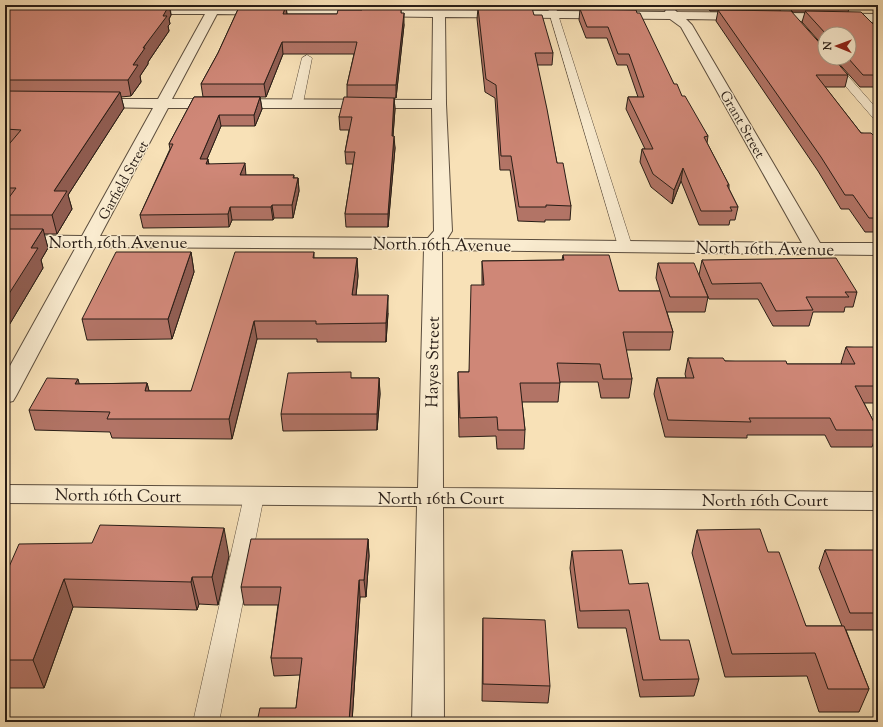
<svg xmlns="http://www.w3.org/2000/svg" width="883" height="727" font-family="'Sorts Mill Goudy',serif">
	<rect width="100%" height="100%" fill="#f8e1b7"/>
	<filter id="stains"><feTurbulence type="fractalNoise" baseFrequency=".005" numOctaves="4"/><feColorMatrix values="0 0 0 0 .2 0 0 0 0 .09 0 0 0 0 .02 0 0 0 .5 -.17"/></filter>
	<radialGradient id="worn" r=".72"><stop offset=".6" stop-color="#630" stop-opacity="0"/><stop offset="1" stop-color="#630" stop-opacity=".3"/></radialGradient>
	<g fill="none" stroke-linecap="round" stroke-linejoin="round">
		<g stroke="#5c4e3e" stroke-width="1">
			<g id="service">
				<path d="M320,5H328L326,14H320L318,12Z"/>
				<path d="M547,5H555L632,246L630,249L625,250L620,249L618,246Z"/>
				<path d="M776,5H785L804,27L806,29L804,31H798Z"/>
				<path d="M307,55L312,58L303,103L297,106L291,103L302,58Z"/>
				<path d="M825,55V58H832L878,110V120L874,119L823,60L822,58Z"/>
				<path d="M254,489L261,491L264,496L219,722H193L244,496L247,491Z"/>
			</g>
		</g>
		<g stroke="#5c4e3e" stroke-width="2">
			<path id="minor" d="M210,5H222L221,7L433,10V5H445V10L665,12L666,9H674L677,12L878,14V22L686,19L692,25L820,243H878V255L442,250L443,488L878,492V510L443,507L444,722H412L417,506L5,503V485L418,488L424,249L95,247L16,396L13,401L5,403V375L76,247H5V235L82,236L153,108L93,107L88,106L86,103L88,100L93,99H158L205,14H141L137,12L135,10L137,8L141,6L209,7ZM217,14L433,17L432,100L172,99ZM445,17L670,19L681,27L802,243L447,239L452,231L446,104ZM168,108H432L434,231L428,238L100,236Z"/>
		</g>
		<use href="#service" fill="#faecd0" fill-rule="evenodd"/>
		<use href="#minor" fill="#faecd0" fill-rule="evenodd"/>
	</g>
	<g fill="#b27466" stroke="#281d16">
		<path d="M5,5H178H170L171,15L169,19L170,24L168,26L169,31L148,62V64L140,76L141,82L131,96L121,97L124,108L68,195L72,209L57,234H44L48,248L41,260L43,268L5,332V149L6,147H5Z"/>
		<path d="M240,5H291L290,6H286L287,14H337L362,10L365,5H402V7H401V13L404,25L396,98H394L395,109L393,136L395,148L388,227H346L345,214L353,164H346L345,152L349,130H340L339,117L347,97V85L354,54H283L266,97H203L201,84L218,53Z"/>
		<path d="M477,5H529V8L534,15L553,53L552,65H537L557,163L571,206L570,220H545V222L518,221L510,170H500L495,98L485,92L477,19L478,8H477Z"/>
		<path d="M574,5H630V10L674,84L708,136L707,143L729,185V189L738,207L735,220H730L729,225H699L681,181L672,204L651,187L640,162L642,149H645L626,109L628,97H638L627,65H617L607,38H586L579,20L580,9H585H575Z"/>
		<path d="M706,5H781L780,11L848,75L845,87H825L861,133L873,135H878V232H865L849,209H841L818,171L716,21L718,11H710Z"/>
		<path d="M786,5H850L848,12L878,29V87H860L834,58H849V34H825V48L802,22L805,12H793Z"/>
		<path d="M194,97H260L262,109L255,126H221L207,159L209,164L246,175H294V178H298L299,191L293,218H274L273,220H232L229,227L143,228L140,215L170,149L169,144Z"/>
		<path d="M191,252L194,272L172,339L87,340L82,319Z"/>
		<path d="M314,252V258H357L358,276L356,295L388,313L386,342H317V339H257L232,439L112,438L110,432L35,430L29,410L79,384L147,383L149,391H191Z"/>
		<path d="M563,255L619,291H660L656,278L658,263L708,297L705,312H667L673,332L670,350H626L632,379L629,398H601L598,382H560L558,402H522L525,430L524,449H497L496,436L459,437L458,390V372H469L482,285V261L562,260Z"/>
		<path d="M702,260L857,292L853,307H845L844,312H813L809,326H773L758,299H709L699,275Z"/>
		<path d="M846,347L878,349V403H864L878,430L872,447H831L825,435H747V438L665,437L654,394L657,378H686L685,374L688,358L725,361L787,364H842L841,363Z"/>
		<path d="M351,378H379L380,394L377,430L283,431L281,414Z"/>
		<path d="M697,530L768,552L806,626H842L819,568L825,550L878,552V630H846L869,689L859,712H819L807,676L725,677L692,553Z"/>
		<path d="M368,539L369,556L366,597H360L352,722H257L296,708L300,675L274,676L271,658L278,605H244L241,587Z"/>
		<path d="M572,551L629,584L660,640L699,679L694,696L640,697L626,628H578L570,568Z"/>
		<path d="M229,556L218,605L199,604L197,610L73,607L44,688H5V576Z"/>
		<path d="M483,618L550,686L548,703L482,701Z"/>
	</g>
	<g fill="#915e53" stroke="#281d16">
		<path d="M166,5H169L171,15L169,19L170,24L168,26L169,31L148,62V64L140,76L141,82L131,96L128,80L133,65L163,16V9Z"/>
		<path d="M286,5L287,16L283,14Z"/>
		<path d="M404,13V25L396,98V85Z"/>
		<path d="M282,42L283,54L266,97L264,84Z"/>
		<path d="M120,92L124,108L68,195L72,209L57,234L52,215L54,191Z"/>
		<path d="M260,97L262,109L255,126L254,115Z"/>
		<path d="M394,98L395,109L392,148V136Z"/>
		<path d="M219,115L221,126L202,171L200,159Z"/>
		<path d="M394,136L395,148L388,227V214Z"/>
		<path d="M208,159L210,171L206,164Z"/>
		<path d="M245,163L246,176L240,175Z"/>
		<path d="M683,168L681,181L672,204L674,190Z"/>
		<path d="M298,178L299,191L293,218L292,205Z"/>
		<path d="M272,205L274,218L273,220L271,207Z"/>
		<path d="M230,207L232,220L229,227L228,214Z"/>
		<path d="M43,229L48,248L41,260L43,268L5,332V300L31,248Z"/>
		<path d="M191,252L194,272L172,339L168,319Z"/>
		<path d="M357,258L358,276L354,313L352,295Z"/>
		<path d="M388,295V313L386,342V323Z"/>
		<path d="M254,321L257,339L232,439L229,419Z"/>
		<path d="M379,378L380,394L377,430V414Z"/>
		<path d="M78,379L83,398L75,384Z"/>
		<path d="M147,383L152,402L145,391Z"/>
		<path d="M224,528L229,556L218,605L212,577Z"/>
		<path d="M368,539L369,556L366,597L364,580Z"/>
		<path d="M192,577L199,604L197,610L191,582Z"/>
		<path d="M64,579L73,607L44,688L33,660Z"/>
		<path d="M359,580L360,597L352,722H349Z"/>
	</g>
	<g fill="#cf8777" stroke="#281d16">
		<path d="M5,5H166L163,9H167L163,16H167L143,48H145L133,65H138L128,80H5Z"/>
		<path d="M240,5H286L283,14H337L338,10H362L363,5L401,6V13H404L396,85H347L357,42H282L264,84H201L218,53Z"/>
		<path d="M478,8H532L534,15H542L553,53H535L547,109L557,163H563L571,206L546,205V207H519L511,156H501L496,85L486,79Z"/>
		<path d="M580,9L636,10L637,13H640L674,84H677L682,96H685L708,136L704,137L729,185H727L738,207H730L732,211H701L683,168L674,190L653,174L642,149H653L628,97H644L629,54H618L608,27H587Z"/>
		<path d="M718,10L791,11L825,49V58H833L848,75H816L861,133H871L873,135H878V218H869L853,195H845L821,157Z"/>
		<path d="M805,11L861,12L878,29V75H863L848,58H849V34H826Z"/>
		<path d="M5,91L120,92L54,191H67L52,215H5V203L16,188H5V149L21,130L5,129Z"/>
		<path d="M194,97H260L254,115H219L200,159H208L206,164L245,163L240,175H294L293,178H298L292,205H272L271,207H230L228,214L140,215L173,144H169Z"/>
		<path d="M344,97L394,98L392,136H394L388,214H345L355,152H345L352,117H339Z"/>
		<path d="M5,229H43L31,248H38L5,300Z"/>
		<path d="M116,252H191L168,319H82Z"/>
		<path d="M235,252H314L313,258H357L352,295H388L386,323L316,324V321H254L229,419H107L110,412L29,410L47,378L78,379L75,384L147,383L145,391H191Z"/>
		<path d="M563,255H609L619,291H660L673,332H623L632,379H603L600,364L557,363L560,383H520L525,430H498L497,417L460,418L458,372H469L471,285H484L482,261L564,260Z"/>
		<path d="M836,258L857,292H845L849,297H806L813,310L776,311L761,283L712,284L702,260Z"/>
		<path d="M658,263H694L708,297H670Z"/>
		<path d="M846,347H877L878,349V386H855L878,430H836L830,418H749L751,422L668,420L657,378H694L688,358H723L725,361H786L787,364H855Z"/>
		<path d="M351,372V378H379L377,414H281L288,373Z"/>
		<path d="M100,525L224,528L212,577H192L191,582L64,579L33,660H5V576L19,544L92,543Z"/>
		<path d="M760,529L768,552H779L806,626H844L869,689H828L815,653L732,654L697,530Z"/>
		<path d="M251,539H368L364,580H359L349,722H257L260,708H296L302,658H271L281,587H241Z"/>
		<path d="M622,550L629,584L648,583L660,640H689L699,679L643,680L629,610L580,611L572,551Z"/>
		<path d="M825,550H876L877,552H878V613H850Z"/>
		<path d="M483,618L545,620L550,686L483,684Z"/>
	</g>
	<g text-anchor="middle" stroke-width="3" stroke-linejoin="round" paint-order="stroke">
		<g font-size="14" fill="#281d16" stroke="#faecd0">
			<text transform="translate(743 124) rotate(60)" y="5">Grant Street</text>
			<text transform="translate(123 180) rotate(-61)" y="5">Garfield Street</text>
		</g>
		<g font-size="17" fill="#281d16" stroke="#faecd0">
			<text x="118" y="248">North 16th Avenue</text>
			<text transform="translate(442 244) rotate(1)" y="6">North 16th Avenue</text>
			<text transform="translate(765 248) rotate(1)" y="6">North 16th Avenue</text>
			<text transform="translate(432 362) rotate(-89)" y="6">Hayes Street</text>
			<text transform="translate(118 495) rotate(1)" y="6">North 16th Court</text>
			<text x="441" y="504">North 16th Court</text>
			<text x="765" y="506">North 16th Court</text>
		</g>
	</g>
	<rect width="883" height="727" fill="none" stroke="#f8e1b7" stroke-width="20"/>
	<rect x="6" y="6" width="871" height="715" fill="none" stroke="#281d16" stroke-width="2"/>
	<rect x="10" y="10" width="863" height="707" fill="none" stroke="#281d16"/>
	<g transform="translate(837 46) rotate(271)"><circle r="19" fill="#faecd0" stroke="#a69986"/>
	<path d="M0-3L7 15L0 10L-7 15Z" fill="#8f2418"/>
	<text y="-6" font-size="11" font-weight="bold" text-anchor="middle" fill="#281d16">N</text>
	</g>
	<rect width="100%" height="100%" filter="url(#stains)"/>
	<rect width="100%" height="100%" fill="url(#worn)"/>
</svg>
